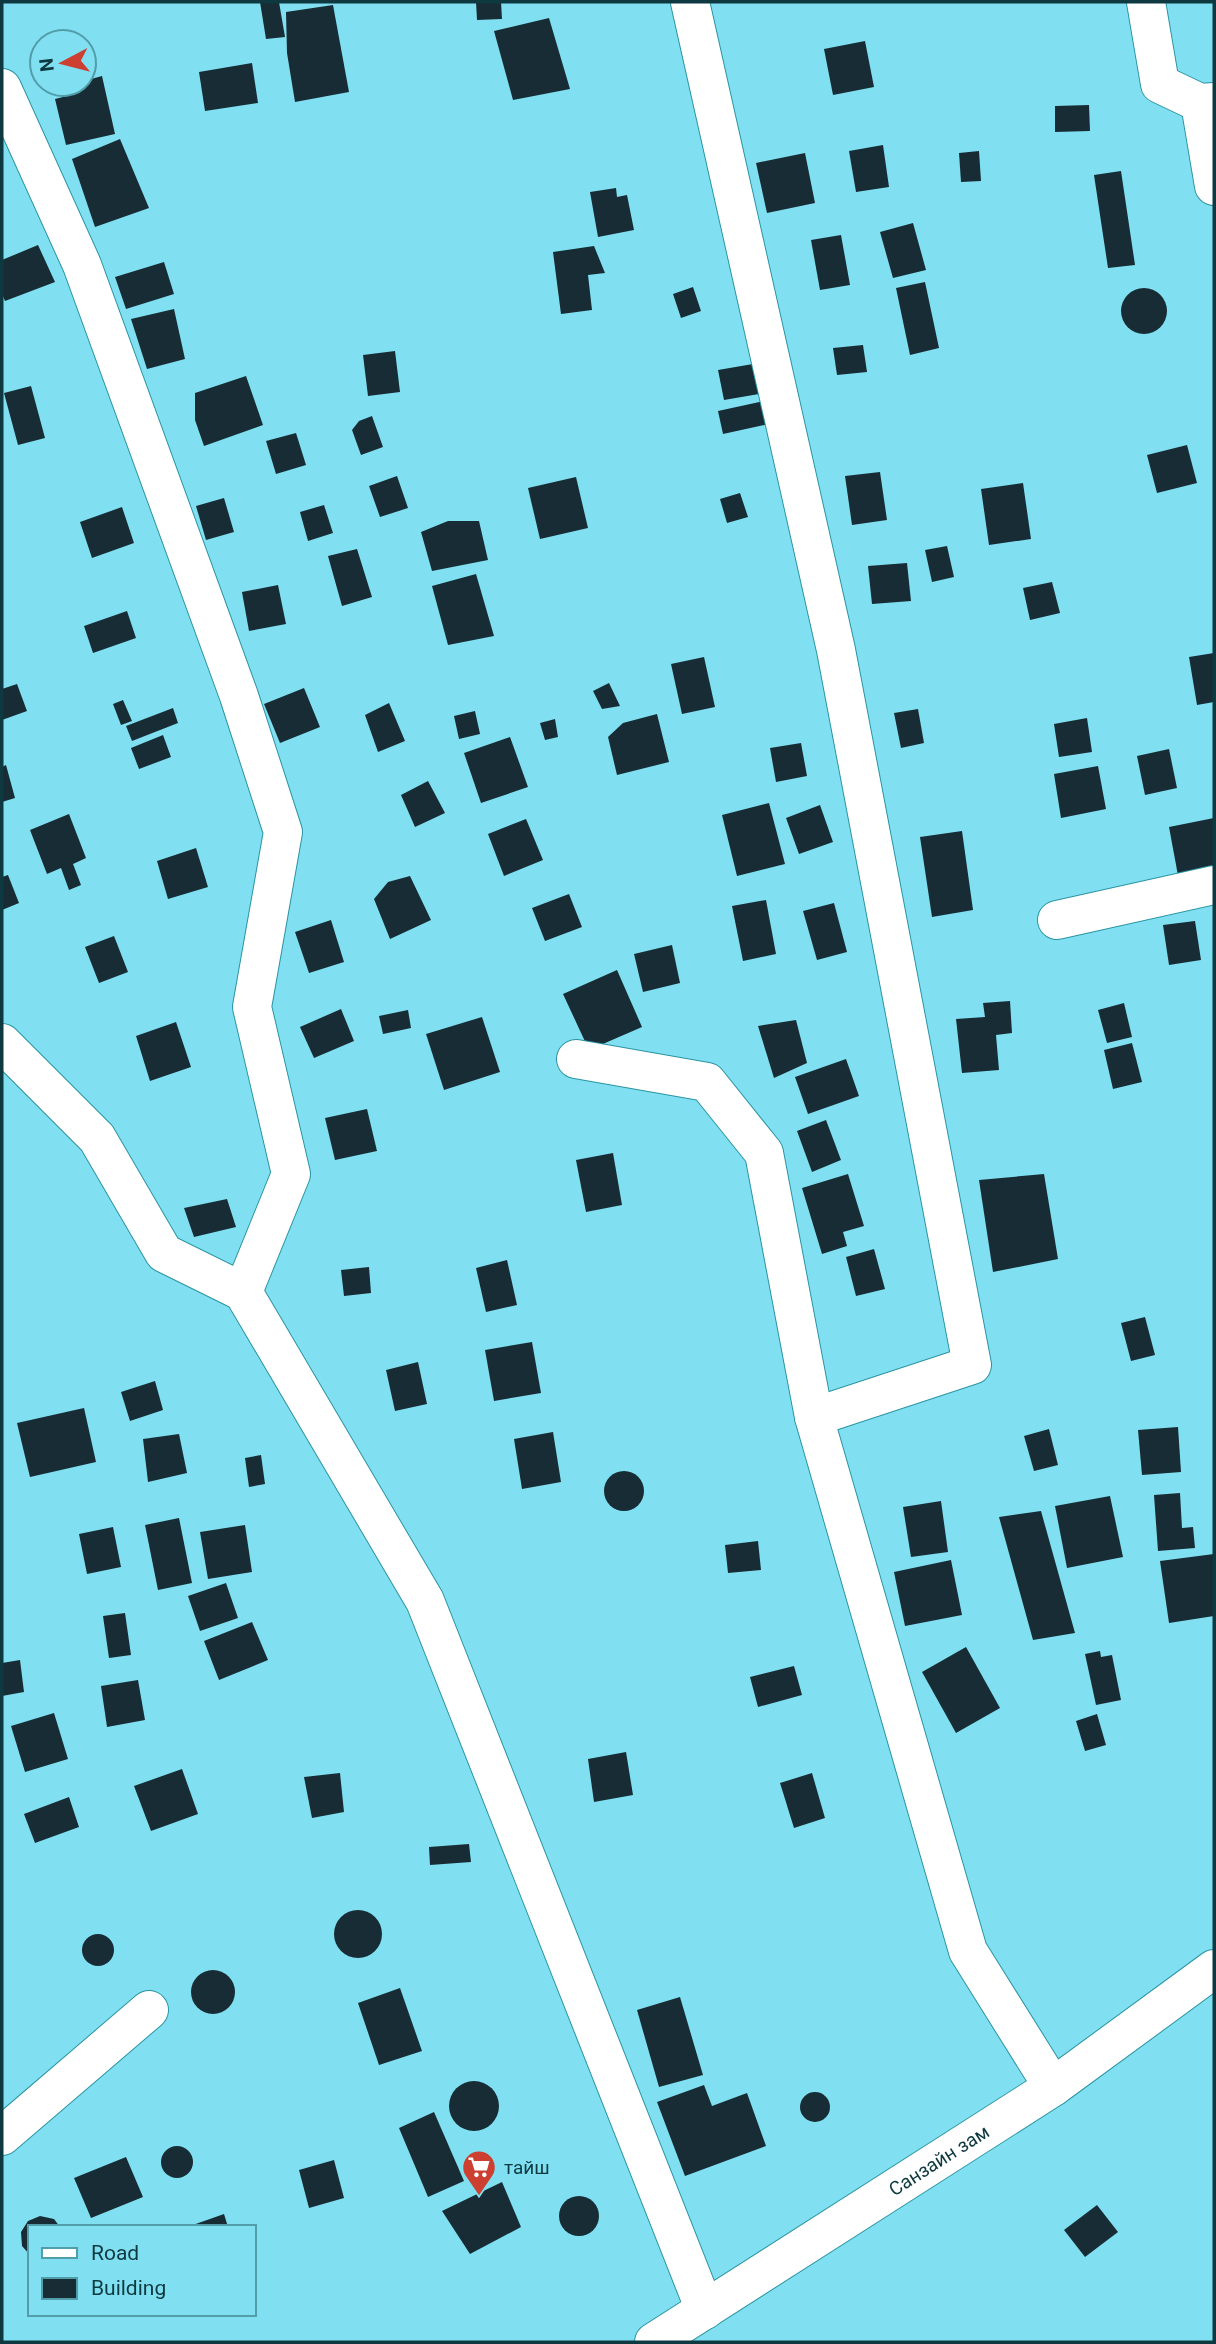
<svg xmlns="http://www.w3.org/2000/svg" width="1216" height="2344" font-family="Roboto,sans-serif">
	<rect width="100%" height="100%" fill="#80e0f1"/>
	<g fill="#172c35">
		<path d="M260,2H279L285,37L266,39Z"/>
		<path d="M476,2H501L502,19L477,20Z"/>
		<path d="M333,5L349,92L295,102L287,53L286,12Z"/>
		<path d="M549,18L570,89L513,100L494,31Z"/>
		<path d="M865,41L874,87L833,95L824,49Z"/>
		<path d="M252,63L258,103L205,111L199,72Z"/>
		<path d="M102,76L115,134L66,145L55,99L67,96L68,84H84V81Z"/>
		<path d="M1089,105L1090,131L1055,132V106Z"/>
		<path d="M120,139L149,208L95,227L72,159Z"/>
		<path d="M883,145L889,187L856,192L849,151Z"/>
		<path d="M979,151L981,181L961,182L959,153Z"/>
		<path d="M805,153L815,203L767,213L756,163Z"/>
		<path d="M1121,171L1135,265L1108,268L1094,175Z"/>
		<path d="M616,188L617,197L627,195L634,230L598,237L590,192Z"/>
		<path d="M913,223L926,270L893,278L880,232Z"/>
		<path d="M841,235L850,285L820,290L811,240Z"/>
		<path d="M38,245L55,282L5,301L2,294V260Z"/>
		<path d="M594,246L605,273L588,275L592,310L561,314L553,252Z"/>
		<path d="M164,262L174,294L126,309L115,277Z"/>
		<path d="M925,282L939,348L910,355L896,288Z"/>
		<path d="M693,287L701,311L681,318L673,294Z"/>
		<circle cx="1144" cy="311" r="23"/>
		<path d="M174,309L185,359L147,369L131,319Z"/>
		<path d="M863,345L867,372L837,375L833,348Z"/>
		<path d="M395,351L400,392L368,396L363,355Z"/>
		<path d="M753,364L759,394L724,400L718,370Z"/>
		<path d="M246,376L263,425L204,446L195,420V393Z"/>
		<path d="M31,386L45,438L18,445L4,393Z"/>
		<path d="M764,401L769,424L723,434L718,411Z"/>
		<path d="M372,416L383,447L361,455L352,430L359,421Z"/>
		<path d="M296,433L306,465L276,474L266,441Z"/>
		<path d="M1187,445L1197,483L1157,493L1147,455Z"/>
		<path d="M880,472L887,520L852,525L845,476Z"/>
		<path d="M397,476L408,508L380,517L369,486Z"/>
		<path d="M576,477L588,528L540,539L528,488Z"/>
		<path d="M1023,483L1031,539L989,545L981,489Z"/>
		<path d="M740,493L748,517L727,523L720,499Z"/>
		<path d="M224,498L234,532L206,540L196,506Z"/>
		<path d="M324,505L333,533L308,541L300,512Z"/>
		<path d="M122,507L134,543L92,558L80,522Z"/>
		<path d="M448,521H479L488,560L432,571L421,532Z"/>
		<path d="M947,546L954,577L932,582L925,550Z"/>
		<path d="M357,549L372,597L342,606L328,556Z"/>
		<path d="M907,563L911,601L872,604L868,566Z"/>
		<path d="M476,574L494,636L448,645L432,586Z"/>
		<path d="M1052,582L1060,613L1030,620L1023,588Z"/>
		<path d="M278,585L286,624L249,631L242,592Z"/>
		<path d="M127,611L136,638L93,653L84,626Z"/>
		<path d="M1214,653V702L1197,705L1189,657Z"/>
		<path d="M704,657L715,707L682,714L671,664Z"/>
		<path d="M609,683L620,706L602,709L593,691Z"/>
		<path d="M17,684L27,711L2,720V689Z"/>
		<path d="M304,688L320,727L280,743L264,704Z"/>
		<path d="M123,700L132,721L121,725L113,704Z"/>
		<path d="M389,703L405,741L378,752L365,715Z"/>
		<path d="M173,708L178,723L132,741L126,726Z"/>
		<path d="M918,709L924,743L901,748L894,713Z"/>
		<path d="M475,711L480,734L459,739L454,716Z"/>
		<path d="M657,714L669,762L617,775L608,737L623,723Z"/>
		<path d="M1087,718L1092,752L1059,757L1054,724Z"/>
		<path d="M555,719L558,737L545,740L540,723Z"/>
		<path d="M163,735L171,757L139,769L131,748Z"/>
		<path d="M510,737L528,787L481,803L464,753Z"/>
		<path d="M801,743L807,776L776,782L770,748Z"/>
		<path d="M1169,749L1177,788L1145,795L1137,756Z"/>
		<path d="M6,765L15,798L2,802V767Z"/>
		<path d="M1098,766L1106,809L1061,818L1054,774Z"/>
		<path d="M428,781L445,813L415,827L401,795Z"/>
		<path d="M769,803L785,864L737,876L722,815Z"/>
		<path d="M820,805L833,842L799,854L786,818Z"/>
		<path d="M69,814L86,858L73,864L81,885L69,890L61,868L47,874L30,830Z"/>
		<path d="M1214,818V875L1179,881L1169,827Z"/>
		<path d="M526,819L543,860L504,876L488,834Z"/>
		<path d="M962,831L973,910L932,917L920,837Z"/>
		<path d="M196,848L208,887L168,899L157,861Z"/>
		<path d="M8,875L19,903L2,910V877Z"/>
		<path d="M410,876L431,920L390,939L374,899L388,882Z"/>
		<path d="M569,894L582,927L545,941L532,908Z"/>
		<path d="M766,900L776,954L743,961L732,906Z"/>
		<path d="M834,903L847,952L817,960L803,911Z"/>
		<path d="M331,920L344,962L309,973L295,932Z"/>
		<path d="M1195,921L1201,960L1169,965L1163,925Z"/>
		<path d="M114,936L128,972L99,983L85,947Z"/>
		<path d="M672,945L680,983L643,992L634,954Z"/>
		<path d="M617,970L642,1027L589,1050L563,994Z"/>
		<path d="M1010,1001L1012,1033L996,1035L999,1070L962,1073L956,1019L985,1017L983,1003Z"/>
		<path d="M1124,1003L1132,1037L1107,1043L1098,1010Z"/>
		<path d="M341,1009L354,1041L314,1058L300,1027Z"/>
		<path d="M408,1010L411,1028L383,1034L379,1016Z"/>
		<path d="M482,1017L500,1072L444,1090L426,1034Z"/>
		<path d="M796,1020L807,1063L774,1078L758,1026Z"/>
		<path d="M176,1022L191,1067L150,1081L136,1036Z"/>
		<path d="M1132,1043L1142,1082L1113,1089L1104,1050Z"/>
		<path d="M846,1059L859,1096L808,1114L795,1077Z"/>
		<path d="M367,1109L377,1151L335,1160L325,1118Z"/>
		<path d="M826,1120L841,1160L812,1172L797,1131Z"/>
		<path d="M613,1153L622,1205L586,1212L576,1160Z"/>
		<path d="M848,1174L864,1226L843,1232L847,1246L822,1254L802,1188Z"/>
		<path d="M1044,1174L1058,1259L993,1272L979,1180Z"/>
		<path d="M227,1199L236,1227L194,1237L184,1208Z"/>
		<path d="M874,1249L885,1289L856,1296L846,1257Z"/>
		<path d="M507,1260L517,1305L486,1312L476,1268Z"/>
		<path d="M369,1267L371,1293L344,1296L341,1270Z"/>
		<path d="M1145,1317L1155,1355L1131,1361L1121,1323Z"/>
		<path d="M532,1342L541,1393L494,1401L485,1350Z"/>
		<path d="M418,1362L427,1404L395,1411L386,1370Z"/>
		<path d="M155,1381L163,1410L130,1421L121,1392Z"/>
		<path d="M84,1408L96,1462L30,1477L17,1423Z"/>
		<path d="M1178,1427L1181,1472L1142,1475L1138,1430Z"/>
		<path d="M1049,1429L1058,1465L1034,1471L1024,1436Z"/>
		<path d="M553,1432L561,1482L522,1489L514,1439Z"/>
		<path d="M179,1434L187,1473L148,1482L143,1439Z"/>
		<path d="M261,1455L265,1484L249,1487L245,1458Z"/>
		<circle cx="624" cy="1491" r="20"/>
		<path d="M1180,1493L1182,1528L1193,1527L1195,1548L1158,1551L1154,1495Z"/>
		<path d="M1110,1496L1123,1557L1067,1568L1055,1506Z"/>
		<path d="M941,1501L948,1552L911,1557L903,1507Z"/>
		<path d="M1041,1511L1075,1633L1033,1640L999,1517Z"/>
		<path d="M179,1518L192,1583L158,1590L145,1525Z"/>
		<path d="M245,1525L252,1572L208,1579L200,1532Z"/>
		<path d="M113,1527L121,1567L87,1574L79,1534Z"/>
		<path d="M758,1541L761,1570L728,1573L725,1545Z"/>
		<path d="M1214,1554V1616L1169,1623L1160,1561Z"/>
		<path d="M951,1560L962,1615L905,1626L894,1572Z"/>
		<path d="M226,1583L238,1618L200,1631L188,1596Z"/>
		<path d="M125,1613L131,1655L109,1658L103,1616Z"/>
		<path d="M252,1622L268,1660L219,1680L204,1641Z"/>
		<path d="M966,1647L1000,1708L956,1733L922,1672Z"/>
		<path d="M1100,1651L1101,1657L1112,1655L1121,1700L1096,1705L1085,1654Z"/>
		<path d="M20,1660L24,1692L2,1696V1663Z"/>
		<path d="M794,1666L802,1695L758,1707L750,1677Z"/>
		<path d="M138,1680L145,1720L107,1727L101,1686Z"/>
		<path d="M54,1713L68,1759L25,1772L11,1726Z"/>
		<path d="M1097,1714L1106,1745L1085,1751L1076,1721Z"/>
		<path d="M626,1752L633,1795L594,1802L588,1759Z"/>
		<path d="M182,1769L198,1814L151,1831L134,1786Z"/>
		<path d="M340,1773L344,1812L312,1818L304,1777Z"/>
		<path d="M812,1773L825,1818L794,1828L780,1783Z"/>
		<path d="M69,1797L79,1827L35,1843L24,1814Z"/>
		<path d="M469,1844L471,1862L430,1865L429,1847Z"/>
		<circle cx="358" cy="1934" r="24"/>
		<circle cx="98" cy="1950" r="16"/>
		<circle cx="213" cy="1992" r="22"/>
		<path d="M400,1988L422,2051L379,2065L358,2003Z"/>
		<path d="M680,1997L703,2075L659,2087L637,2010Z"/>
		<circle cx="474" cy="2106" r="25"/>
		<path d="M704,2085L712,2106L747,2093L766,2146L685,2176L657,2102Z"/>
		<circle cx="815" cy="2107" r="15"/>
		<path d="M434,2112L464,2181L428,2197L399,2128Z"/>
		<circle cx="177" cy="2162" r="16"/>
		<path d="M126,2157L143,2197L91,2218L74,2178Z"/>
		<path d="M334,2160L344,2198L309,2208L299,2170Z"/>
		<path d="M502,2182L521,2227L470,2254L442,2211Z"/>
		<circle cx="579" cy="2216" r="20"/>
		<path d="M1097,2205L1118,2232L1085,2257L1064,2230Z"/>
		<path d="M224,2214L228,2227H190V2226Z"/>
		<path d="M40,2216L54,2219L60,2227H30V2255L22,2246L21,2232L28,2221Z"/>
	</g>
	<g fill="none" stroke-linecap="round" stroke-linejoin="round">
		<g stroke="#2b94a3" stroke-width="40">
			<g id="minor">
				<path d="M690,2L836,650L972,1365L814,1417"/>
				<path d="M1146,2L1160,84L1200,103L1214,102"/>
				<path d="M2,88L82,265L239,696L283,832L252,1007L291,1174L243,1292"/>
				<path d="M1200,103L1214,186"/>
				<path d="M1057,920L1214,885"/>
				<path d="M2,1043L97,1138L164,1253L243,1292L425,1601L705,2310"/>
				<path d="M576,1059L707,1082L764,1153L814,1417L968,1951L1053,2087"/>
				<path d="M2,2136L149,2010"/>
			</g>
		</g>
		<g stroke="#2b94a3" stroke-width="40">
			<g id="major">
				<path id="s1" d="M654,2342L1053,2087L1214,1969"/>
			</g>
		</g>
		<use href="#minor" stroke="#fff" stroke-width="38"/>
		<use href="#major" stroke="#fff" stroke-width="38"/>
	</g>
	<defs>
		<g id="supermarket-pin" transform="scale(1.75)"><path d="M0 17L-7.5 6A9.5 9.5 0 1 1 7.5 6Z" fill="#cc3f31" stroke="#80e0f1"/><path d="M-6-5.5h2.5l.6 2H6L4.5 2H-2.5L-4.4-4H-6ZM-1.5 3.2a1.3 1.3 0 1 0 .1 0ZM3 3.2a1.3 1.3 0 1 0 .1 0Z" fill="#fff"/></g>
	</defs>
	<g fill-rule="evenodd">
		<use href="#supermarket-pin" x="479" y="2167"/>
	</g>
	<g text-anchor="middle" stroke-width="7" stroke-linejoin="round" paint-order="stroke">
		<g font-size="19" fill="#0e3940" stroke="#80e0f1">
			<text dy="7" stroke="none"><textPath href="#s1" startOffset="338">Санзайн зам</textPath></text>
		</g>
		<g font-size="19" fill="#0e3940" stroke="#80e0f1" text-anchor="start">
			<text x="504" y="2174">тайш</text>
		</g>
	</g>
	<rect width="1216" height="2344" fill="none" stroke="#0e3940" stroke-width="7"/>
	<rect x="28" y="2225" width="228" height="91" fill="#80e0f1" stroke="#529daa" stroke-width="2"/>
	<rect x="42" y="2248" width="35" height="10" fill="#ffffff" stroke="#529daa" stroke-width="2"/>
	<text x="91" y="2260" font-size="21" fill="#0e3940">Road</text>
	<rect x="42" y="2278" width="35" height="21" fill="#172c35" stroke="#529daa" stroke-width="2"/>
	<text x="91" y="2295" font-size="21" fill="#0e3940">Building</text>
	<g transform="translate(63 63) rotate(263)"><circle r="33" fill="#80e0f1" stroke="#529daa" stroke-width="2"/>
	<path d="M0-5L12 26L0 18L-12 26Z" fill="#cc3f31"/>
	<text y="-10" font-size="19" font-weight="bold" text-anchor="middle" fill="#0e3940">N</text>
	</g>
</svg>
